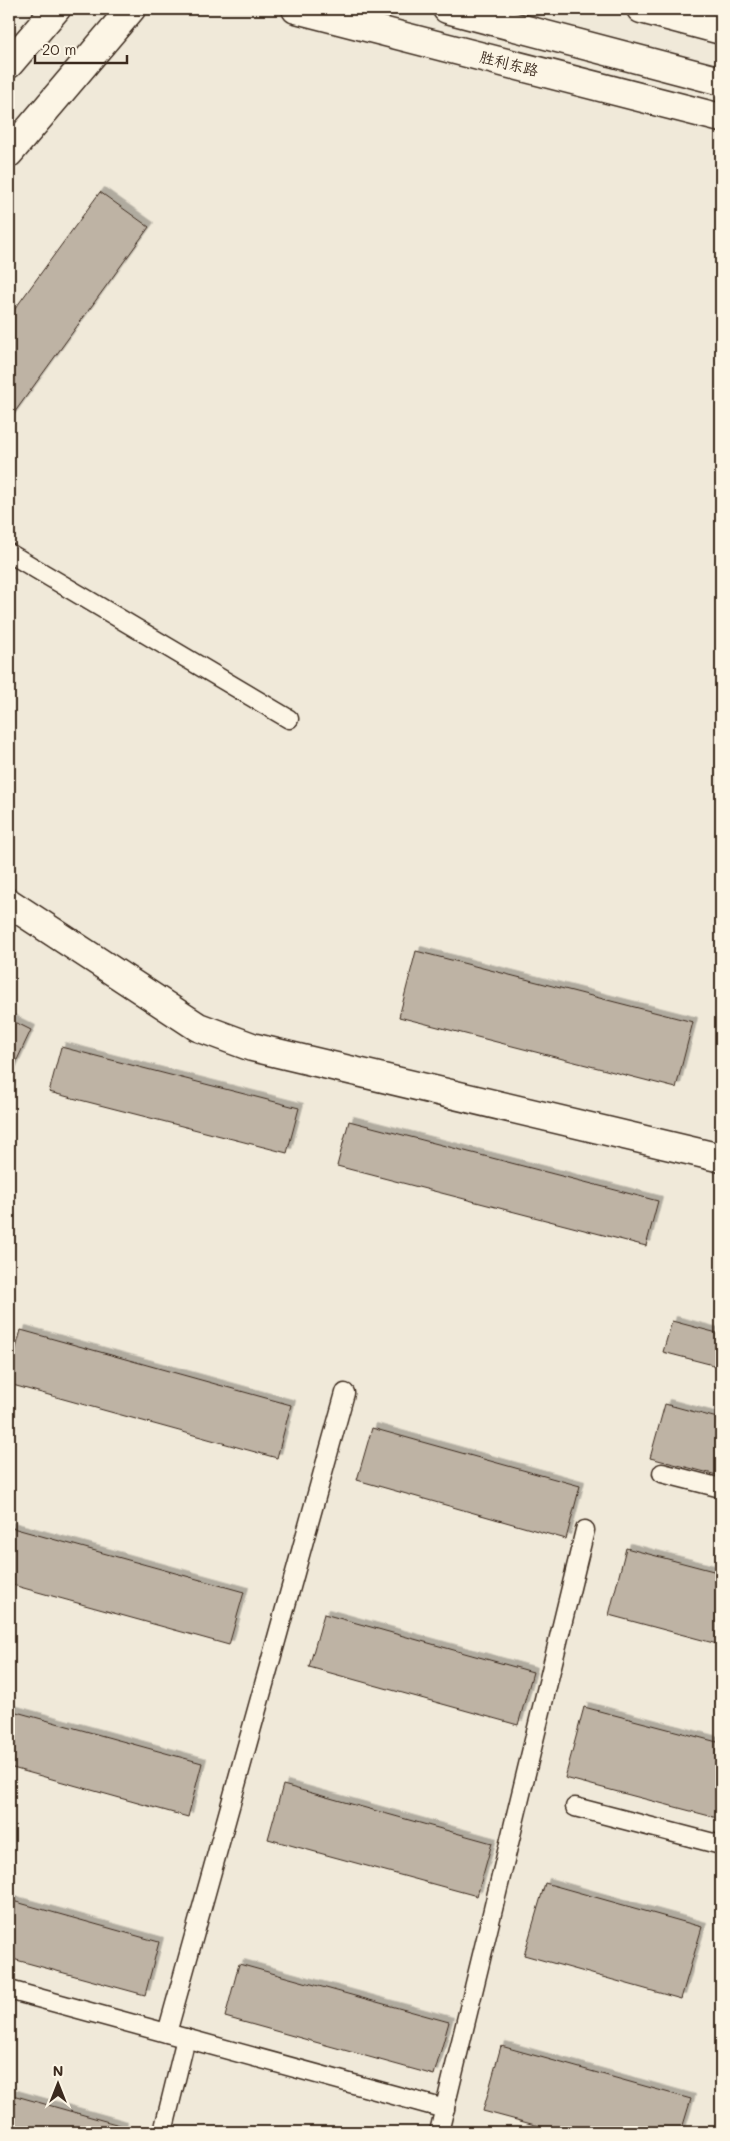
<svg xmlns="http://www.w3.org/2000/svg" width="730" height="2141" font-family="Mali,'LXGW WenKai TC',sans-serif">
	<defs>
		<filter id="shadow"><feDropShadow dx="4.5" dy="-4.5" stdDeviation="0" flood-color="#0004"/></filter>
	</defs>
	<rect width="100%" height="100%" fill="#f0e9d9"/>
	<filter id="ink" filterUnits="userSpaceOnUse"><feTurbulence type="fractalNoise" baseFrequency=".02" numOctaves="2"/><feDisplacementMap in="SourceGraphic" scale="10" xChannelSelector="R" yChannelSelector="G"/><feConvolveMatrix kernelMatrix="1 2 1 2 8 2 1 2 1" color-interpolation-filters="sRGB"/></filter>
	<g filter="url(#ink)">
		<g fill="#beb3a4" stroke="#3b2a1e" filter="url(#shadow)">
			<path d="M100,192L149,227L9,420V317Z"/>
			<path d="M416,951L693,1022L676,1088L399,1017Z"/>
			<path d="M9,1019L31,1030L9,1077Z"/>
			<path d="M61,1047L299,1108L287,1153L49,1092Z"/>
			<path d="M349,1121L658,1201L646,1246L337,1166Z"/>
			<path d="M672,1321L721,1334V1367L663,1352Z"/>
			<path d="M21,1330L291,1405L277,1458L9,1384V1374Z"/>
			<path d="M665,1404L721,1419V1476L650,1458Z"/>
			<path d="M372,1428L580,1486L566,1539L357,1480Z"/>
			<path d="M9,1527L244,1592L229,1645L9,1584Z"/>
			<path d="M626,1548L721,1573V1645L609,1615Z"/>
			<path d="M324,1614L533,1672L518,1725L309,1667Z"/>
			<path d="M584,1707L721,1743V1819L565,1778Z"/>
			<path d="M9,1710L202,1763L188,1817L9,1767Z"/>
			<path d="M283,1785L492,1843L477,1896L268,1839Z"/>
			<path d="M545,1883L702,1927L681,1999L524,1955Z"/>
			<path d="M9,1900L159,1942L145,1995L9,1958Z"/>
			<path d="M239,1964L449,2022L434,2075L225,2017Z"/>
			<path d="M501,2046L691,2099L681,2132H561L483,2111Z"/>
			<path d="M9,2094L123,2126L122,2132H9Z"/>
		</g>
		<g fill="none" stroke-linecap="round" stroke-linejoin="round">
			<g stroke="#3b2a1e" stroke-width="21">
				<g id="lane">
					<path d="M9,553L289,719"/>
					<path d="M662,1473L721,1488"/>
					<path d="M575,1807L721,1845"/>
					<path d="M9,1990L445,2109"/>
					<path d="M167,2033L345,1393"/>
					<path d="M163,2132L186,2038"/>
					<path d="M439,2132L585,1530"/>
				</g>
			</g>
			<g stroke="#3b2a1e" stroke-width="31">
				<g id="street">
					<path d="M641,9L721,30"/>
					<path d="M9,903L198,1027L252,1047L721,1158"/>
				</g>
			</g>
			<g stroke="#3b2a1e" stroke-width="31">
				<g id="primary">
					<path d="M296,9L721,118"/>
					<path d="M447,9L721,81"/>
					<path d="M9,64L56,9"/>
					<path d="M9,153L131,9"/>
				</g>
			</g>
			<use href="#lane" stroke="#fcf5e5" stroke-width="18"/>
			<use href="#street" stroke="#fcf5e5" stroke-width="28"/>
			<use href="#primary" stroke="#fcf5e5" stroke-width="28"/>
		</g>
	</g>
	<g text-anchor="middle" stroke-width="5" stroke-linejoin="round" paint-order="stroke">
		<g font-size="15" fill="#3b2a1e" stroke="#fcf5e5">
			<text transform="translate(509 64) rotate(14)" y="5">胜利东路</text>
		</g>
	</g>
	<rect width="730" height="2141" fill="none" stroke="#fcf5e5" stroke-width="30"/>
	<rect x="15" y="15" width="700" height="2111" fill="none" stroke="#3b2a1e" stroke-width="2" filter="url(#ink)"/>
	<g transform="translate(58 2084)" stroke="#fcf5e5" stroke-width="4" paint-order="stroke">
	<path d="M0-4L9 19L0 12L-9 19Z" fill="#3b2a1e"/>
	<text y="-8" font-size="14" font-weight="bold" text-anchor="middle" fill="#3b2a1e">N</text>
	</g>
	<path d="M35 55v8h92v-8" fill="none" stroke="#3b2a1e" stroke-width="2.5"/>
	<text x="42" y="55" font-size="15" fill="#3b2a1e" stroke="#fcf5e5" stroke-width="4" paint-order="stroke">20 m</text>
</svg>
